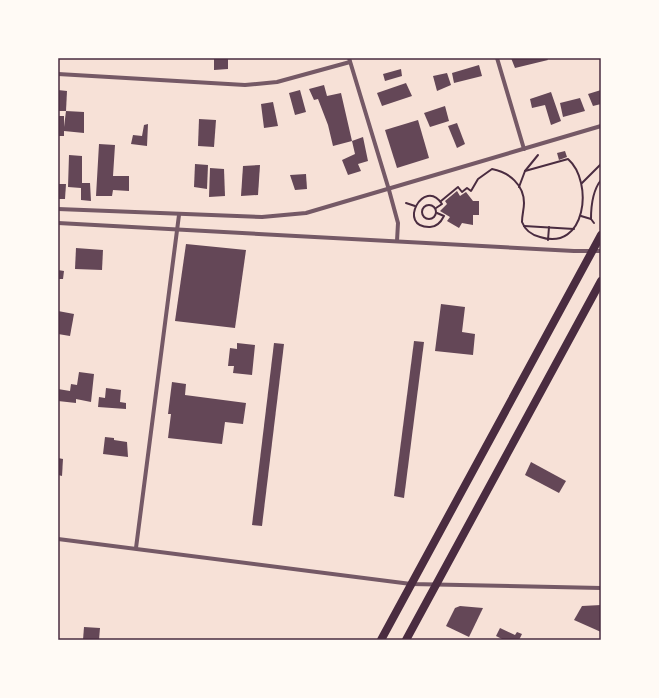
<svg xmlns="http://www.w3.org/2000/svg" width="659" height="698" font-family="'Nunito Sans',sans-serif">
	<rect width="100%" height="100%" fill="#f7e1d7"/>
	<g fill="#644757">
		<path d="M214,58H228V69L214,70Z"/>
		<path d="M511,58H547L548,60L515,68Z"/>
		<path d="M479,65L482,76L454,83L452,73Z"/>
		<path d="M401,69L402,76L385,81L383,74Z"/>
		<path d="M447,73L451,85L437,91L433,76Z"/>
		<path d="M406,83L412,96L382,106L377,93Z"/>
		<path d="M324,85L327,96L341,93L352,141L333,146L328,125L318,99L314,100L309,89Z"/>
		<path d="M58,90L67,91L66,111H58Z"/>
		<path d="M300,90L306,112L295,115L289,93Z"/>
		<path d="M601,90V104L593,106L588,94Z"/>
		<path d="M551,92L561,121L551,125L545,105L532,108L530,99Z"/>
		<path d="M580,98L585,111L563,117L560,103Z"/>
		<path d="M273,102L278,126L264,128L261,104Z"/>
		<path d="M445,106L449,121L430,127L424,113Z"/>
		<path d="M66,111L84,112V133L64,131V136H58V116H64V127Z"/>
		<path d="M199,119L216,120L214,147L198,146Z"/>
		<path d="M418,120L429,158L397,168L385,130Z"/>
		<path d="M457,123L465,144L457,148L448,126Z"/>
		<path d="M148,124L147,146L131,144L133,135L142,136L144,125Z"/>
		<path d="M363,137L368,161L358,164L361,171L348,175L342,160L355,154L352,141Z"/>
		<path d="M99,144L115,145L113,176H129V191L113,190L112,196H96Z"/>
		<path d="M565,151L567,157L559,160L557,153Z"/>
		<path d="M69,155L82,156V183H90L91,201L81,200V188L68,187Z"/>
		<path d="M195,164L208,165L207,189L194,187Z"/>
		<path d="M260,165L258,195L241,196L243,166Z"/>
		<path d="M210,168L224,169L225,196L209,197Z"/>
		<path d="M306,174L307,189L295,190L290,175Z"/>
		<path d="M58,184H66L65,199H58Z"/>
		<path d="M457,191L460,196L466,192L473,201H479V215H473V225L462,223L459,228L447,221L450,217L440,211L447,204L445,201Z"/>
		<path d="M186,244L246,250L235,328L175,321Z"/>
		<path d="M76,248L103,250L102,270L75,269Z"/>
		<path d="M58,270L64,271L63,279H58Z"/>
		<path d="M441,304L465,307L462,332L475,334L473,355L435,351Z"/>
		<path d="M58,311L74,314L70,336L58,334Z"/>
		<path d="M414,341L424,342L404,498L394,496Z"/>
		<path d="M237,343L255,345L252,375L233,373L234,366H228L230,348L237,349Z"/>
		<path d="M274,343L284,344L262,526L252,525Z"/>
		<path d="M79,372L94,374L91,402L76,399V403L58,401V389L70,391L71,384L77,385Z"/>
		<path d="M172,382L186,384L185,395L246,403L243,424L225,422L222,444L168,438L171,414H168Z"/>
		<path d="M106,388L121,390L120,402L126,403V409L98,407L99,397L105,398Z"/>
		<path d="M105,437L114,438V440L127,442L128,457L103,454Z"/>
		<path d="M58,458L63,459L62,476L58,475Z"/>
		<path d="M531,462L566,481L559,493L525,475Z"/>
		<path d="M601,605V632L574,620L582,606Z"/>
		<path d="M460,606L483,608L469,637L446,626L455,608Z"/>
		<path d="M84,627L100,628L99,640H83Z"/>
		<path d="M500,628L515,635L517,632L522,634L519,640H504L496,636Z"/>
	</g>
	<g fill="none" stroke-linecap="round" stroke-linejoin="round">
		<g stroke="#4a2c40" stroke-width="2">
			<path d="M582,183L601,164"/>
			<path d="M519,187L525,171L538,155"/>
			<path d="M441,201L458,187L462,192L467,188L471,191L478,179L492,169C509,172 524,185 524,203C524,209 522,215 522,222C525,230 532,235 540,237C586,252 594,182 568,159L525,171"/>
			<path d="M406,203L415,206"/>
			<circle cx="429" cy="212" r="7"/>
			<path d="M436,208L442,204C424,176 396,228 430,227C437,227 441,222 444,216L437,213"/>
			<path d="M581,216L591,219"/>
			<path d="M594,223L591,219C591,206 593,190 601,180"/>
			<path d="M524,226L574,229"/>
			<path d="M548,240L549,227"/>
		</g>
		<g stroke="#755966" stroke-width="4">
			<path d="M349,58L389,190L398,223L397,241"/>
			<path d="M497,58L524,149"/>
			<path d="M58,74L245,85L277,82L350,62"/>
			<path d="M58,209L262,217L306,213L601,126"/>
			<path d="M58,223L574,251H601"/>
			<path d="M58,539L411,584L601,588"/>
			<path d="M136,548L179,215"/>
		</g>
		<g stroke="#4a2c40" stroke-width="8">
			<path d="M381,640L601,235"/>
			<path d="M406,640L601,281"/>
		</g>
	</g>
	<rect width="659" height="698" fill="none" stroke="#fffaf5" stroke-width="118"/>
	<rect x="59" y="59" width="541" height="580" fill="none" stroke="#4a2c40" stroke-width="1.5"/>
</svg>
